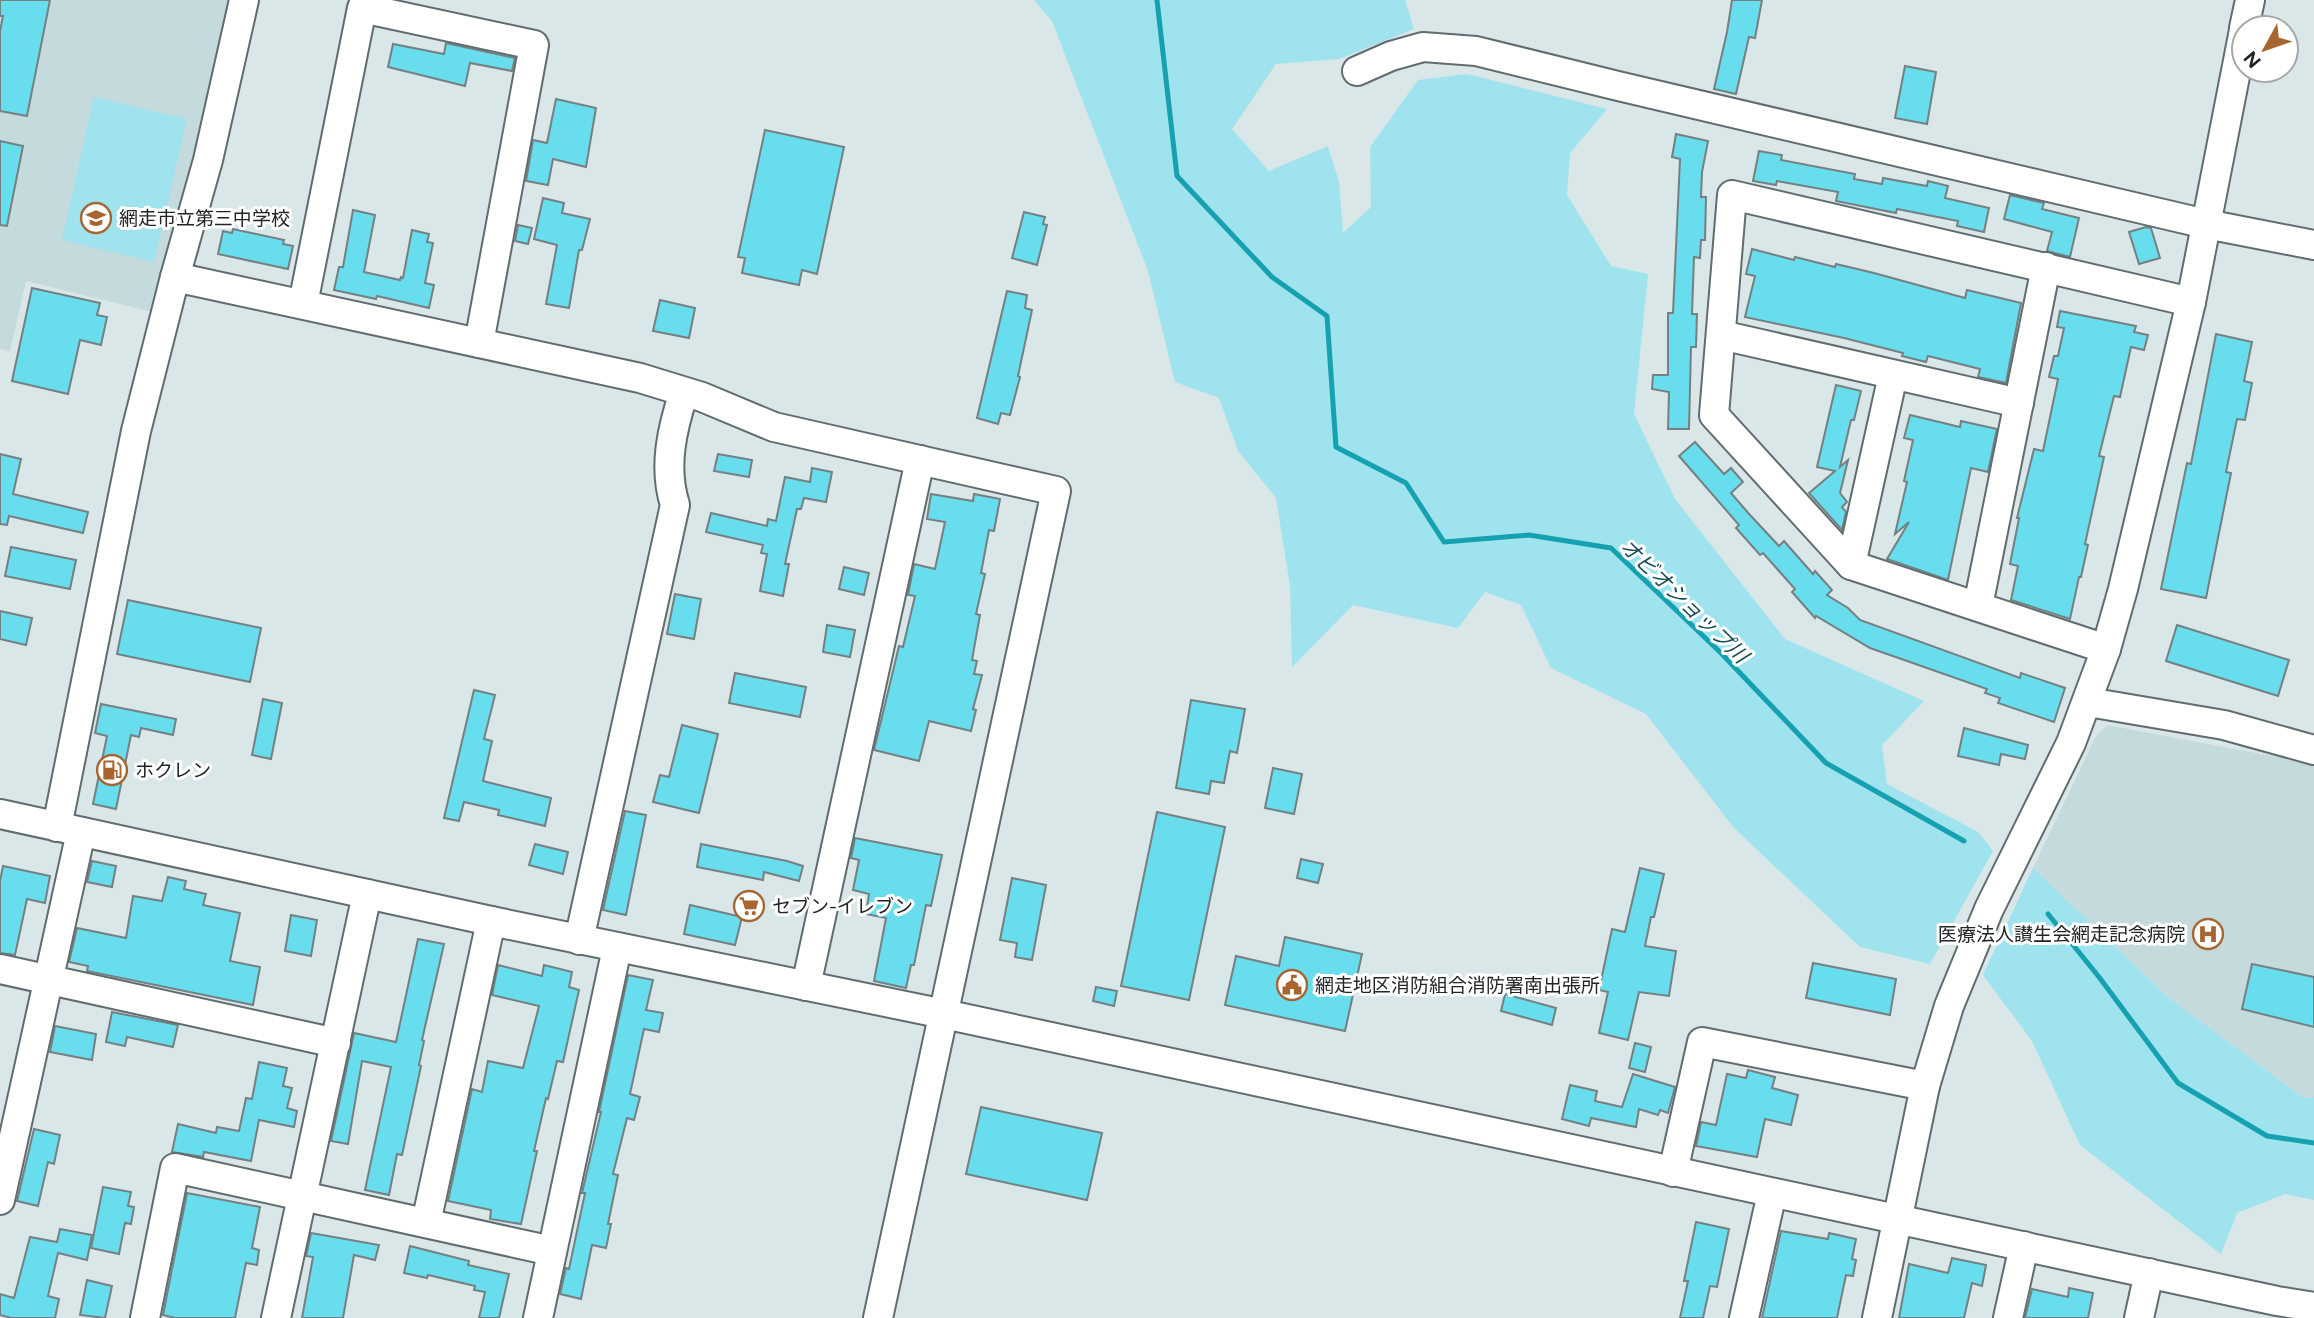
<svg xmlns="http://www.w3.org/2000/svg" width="2314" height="1318" font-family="Figtree,'Noto Sans JP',sans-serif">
	<rect width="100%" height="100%" fill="#dae7e9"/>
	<g fill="#c5dadd">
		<path d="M0,0H244L165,315L26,281L10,351L0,349Z"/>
		<path d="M2107,725L2314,764V1097L2304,1098L2170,999L2033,868L2096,736Z"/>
	</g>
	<g fill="#9ee3ed">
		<path d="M1034,0H1405L1414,29L1339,59L1276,64L1232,129L1269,171L1328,146L1339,182L1343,233L1371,207L1370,147L1418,80L1467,74L1607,109L1570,153L1567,195L1611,266L1648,274L1634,414L1675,499L1785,639L1924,701L1882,745L1887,784L1978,832L1993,851L1930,964L1860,947L1734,828L1646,714L1551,668L1521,605L1485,592L1458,628L1353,605L1292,667L1290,586L1276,498L1238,451L1219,398L1175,382L1148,271L1052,21Z"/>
		<path d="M94,97L187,119L154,262L62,240Z"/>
		<path d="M2033,868L2170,999L2304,1098L2314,1097V1200L2285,1194L2237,1213L2221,1254L2080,1145L2032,1041L1983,975Z"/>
	</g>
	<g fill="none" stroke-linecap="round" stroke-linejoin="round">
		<g stroke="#15a1b0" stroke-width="5">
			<path d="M1157,0L1177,176L1272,277L1327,316L1336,447L1406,483L1444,542L1529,535L1611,548L1720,652L1826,763L1964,841"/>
			<path d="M2048,914L2099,977L2178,1083L2267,1136L2314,1143"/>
		</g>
	</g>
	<g fill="#68dded" stroke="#748081" stroke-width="2">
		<path d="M0,0H50L27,116L0,111V31L3,16H0Z"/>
		<path d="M1732,0H1762L1755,38L1749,37L1736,94L1714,89L1727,32Z"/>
		<path d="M446,43L515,58L512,71L470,63L465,86L388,67L393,44L444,54Z"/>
		<path d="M1905,66L1936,72L1927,124L1895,118Z"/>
		<path d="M556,99L596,108L586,167L553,159L548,185L526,181L533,140L547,143Z"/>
		<path d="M765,130L844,147L817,274L802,270L799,285L742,273L745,258L738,257Z"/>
		<path d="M1676,134L1708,141L1702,172L1701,197H1706L1705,240H1701L1700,258L1694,257L1692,314H1697L1696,347H1691L1689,429H1668L1669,392L1652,389L1653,375H1668V313H1673L1680,159L1672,157Z"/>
		<path d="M0,141L23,146L7,226L0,225Z"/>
		<path d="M1759,151L1782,155L1781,160L1855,174L1854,179L1882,184L1883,178L1927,186L1928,181L1948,186L1945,198L1989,208L1984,232L1957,226L1958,221L1897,209L1896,213L1836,201L1838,192L1777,181L1776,185L1753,181Z"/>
		<path d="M2010,195L2044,203L2042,209L2079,218L2070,257L2047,251L2052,232L2004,219Z"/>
		<path d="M543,198L564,203L562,213L590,219L582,250H579L569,308L546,304L557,245L534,239Z"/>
		<path d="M353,210L375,215L364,272L400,280L401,277L403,278L412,230L429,234L427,242L433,243L425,283L434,285L429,308L377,296L376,299L334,290L339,267H343Z"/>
		<path d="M1024,212L1045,217L1043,224L1047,225L1037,265L1012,258Z"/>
		<path d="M518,225L532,228L528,244L515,241Z"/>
		<path d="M2146,227L2151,228L2160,258L2139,264L2129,232Z"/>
		<path d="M233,229L284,240L283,244L293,246L288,269L218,254L223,231L232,233Z"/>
		<path d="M1752,249L1794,260L1795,257L1835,267L1836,264L1874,273L1965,298L1967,290L2021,303L2006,383L1978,377L1980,369L1928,356L1926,362L1902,356L1903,353L1844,338L1745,317L1755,276L1746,274Z"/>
		<path d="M32,288L100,303L97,315L107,317L101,345L80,340L68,394L12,381Z"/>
		<path d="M1007,291L1027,295L1025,308L1032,310L1018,376L1020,377L1010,415L1001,413L998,424L977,418Z"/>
		<path d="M660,300L695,308L689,338L653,331Z"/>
		<path d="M2060,311L2136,326L2134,332L2148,335L2144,350L2131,347L2120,397L2114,396L2099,456L2104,457L2085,544L2088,545L2081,577H2079L2070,619L2011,600L2018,566L2010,564L2019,518H2017L2034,449L2043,451L2058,379L2049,377L2054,356H2058L2064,328L2057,327Z"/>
		<path d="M2216,334L2252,342L2244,381L2252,383L2245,420L2237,419L2226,472L2231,473L2206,598L2161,589L2187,463L2191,464Z"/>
		<path d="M1836,385L1861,391L1854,420H1851L1840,467L1848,460L1840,493L1847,502L1842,507L1846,512L1842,530L1809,493L1835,471L1817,467Z"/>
		<path d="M1910,415L1960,427L1961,421L1997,429L1988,472L1971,468L1948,580L1887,559L1909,522L1895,534L1907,482L1904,481L1913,440L1904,438Z"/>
		<path d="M1695,442L1724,474L1731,468L1743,482L1731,493L1750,515L1779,546L1784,541L1813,574L1815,571L1832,590L1827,595L1848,608L1860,620L2020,678L2021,673L2065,688L2054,722L1998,703L2000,698L1985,693L1987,689L1870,648L1816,616L1815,618L1792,592L1795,589L1763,553L1760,555L1736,528L1739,525L1679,456Z"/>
		<path d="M0,454L21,459L13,494L88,512L83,533L9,516L7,525L0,524Z"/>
		<path d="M718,454L752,460L749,477L714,471Z"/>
		<path d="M812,468L832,472L826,502L804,498L801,509H797L785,564H789L783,596L760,591L767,554L761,553L763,545L706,532L711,513L767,526L768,519L776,521L785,477L810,482Z"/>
		<path d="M931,494L973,501L974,494L1000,499L994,531L989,530L981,573L985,574L976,614L980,615L972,660L977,661L974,674L982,675L973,709L976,710L971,731L929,721L919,761L874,750L899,646L903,647L915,596L908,595L914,564L935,569L945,522L927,519Z"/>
		<path d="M11,547L76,560L70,589L5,576Z"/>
		<path d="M844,567L869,573L864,595L839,589Z"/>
		<path d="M675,594L701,599L694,639L667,634Z"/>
		<path d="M128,600L261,628L250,682L117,654Z"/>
		<path d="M0,611L32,618L26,645L0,639Z"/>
		<path d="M827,625L855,630L850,657L823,652Z"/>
		<path d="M2177,625L2289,660L2278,696L2166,661Z"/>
		<path d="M735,673L806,687L800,717L729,703Z"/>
		<path d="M474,690L495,695L484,739L492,741L483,781L551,798L545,826L498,815L499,810L464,802L459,821L444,818Z"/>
		<path d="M263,699L282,703L271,759L252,755Z"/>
		<path d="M1191,700L1245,709L1237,753L1230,751L1224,783L1211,781L1209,794L1176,788Z"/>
		<path d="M101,704L176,719L173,735L141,728L139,737L131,735L116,809L93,804L107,736L95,733Z"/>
		<path d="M682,725L718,734L699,813L653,802L660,775L669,777Z"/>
		<path d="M1964,728L2028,745L2025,759L2001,754L1999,765L1958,756Z"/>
		<path d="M1273,768L1302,774L1294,814L1265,808Z"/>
		<path d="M625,811L646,815L626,915L603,910Z"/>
		<path d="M1157,812L1225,827L1189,1000L1121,986Z"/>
		<path d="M855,838L942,855L931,906L926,905L914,965H911L906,988L874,981L886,918L866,914L869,894L853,890L859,860L851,858Z"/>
		<path d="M535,844L568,852L563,874L529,865Z"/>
		<path d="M701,844L787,861L803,866L799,881L764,872L763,880L697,867Z"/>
		<path d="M1301,859L1323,864L1318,883L1297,878Z"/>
		<path d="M92,861L116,866L112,887L87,882Z"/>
		<path d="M3,866L50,876L45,903L27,899L15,955L0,953V881Z"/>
		<path d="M1640,868L1664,874L1654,917H1651L1645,946L1676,951L1669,996L1639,992L1628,1040L1599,1033L1608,992L1599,990L1612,929L1625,932Z"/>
		<path d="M168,877L186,881L184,889L206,894L203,905L240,913L230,961L260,967L253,1005L87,971L88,966L69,962L77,928L126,938L133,896L162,901Z"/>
		<path d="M1012,878L1046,885L1032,960L1015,957L1017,943L1000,940Z"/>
		<path d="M690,905L742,917L735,945L684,934Z"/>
		<path d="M291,915L317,920L311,956L285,951Z"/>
		<path d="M1285,937L1362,954L1345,1031L1225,1005L1236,956L1279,966Z"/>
		<path d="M418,939L444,944L422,1040L424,1041L419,1065L421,1066L402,1155L397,1154L389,1195L365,1190L391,1067L362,1061L348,1144L331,1141L354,1033L396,1042Z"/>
		<path d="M1813,963L1896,979L1890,1015L1806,998Z"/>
		<path d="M2252,964L2314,977V1027L2242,1009Z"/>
		<path d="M498,965L542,976L544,965L572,972L569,987L579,990L563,1062L557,1061L548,1099L546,1098L534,1151H537L521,1224L490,1219L491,1210L448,1201L472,1089L482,1092L488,1061L523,1068L539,1006L492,995Z"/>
		<path d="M628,975L653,980L646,1010L663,1013L659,1032L644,1029L630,1094L640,1097L634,1120L627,1118L613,1174L618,1175L608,1224H611L606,1248L592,1245L581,1299L560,1294L566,1268L569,1269L585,1193H582L601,1112H599Z"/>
		<path d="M1096,987L1117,991L1114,1006L1093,1001Z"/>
		<path d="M1505,994L1556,1008L1552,1025L1501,1011Z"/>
		<path d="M112,1012L178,1025L173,1047L127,1037L125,1046L106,1042Z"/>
		<path d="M55,1026L96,1034L92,1060L50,1052Z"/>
		<path d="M1635,1043L1651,1047L1645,1072L1629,1068Z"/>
		<path d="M259,1062L287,1068L283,1086L292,1088L287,1108L297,1111L294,1127L259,1120L251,1161L204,1152L203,1157L172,1152L178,1124L216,1133L217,1127L239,1131L246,1098L252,1099Z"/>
		<path d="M1748,1070L1775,1077L1772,1088L1798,1095L1791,1125L1765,1119L1757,1157L1696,1146L1701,1122L1716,1125L1727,1074L1746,1078Z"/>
		<path d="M1633,1074L1675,1087L1668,1113L1660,1110L1658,1115L1639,1109L1636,1127L1591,1118L1589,1126L1562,1119L1570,1085L1597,1091L1595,1101L1622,1107Z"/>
		<path d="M981,1107L1102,1133L1087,1200L966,1174Z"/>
		<path d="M34,1129L60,1135L54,1164L48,1162L38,1206L17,1201Z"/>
		<path d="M103,1187L131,1192L128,1206L134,1207L131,1224L125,1223L119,1254L91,1248Z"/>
		<path d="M187,1193L260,1207L252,1248L259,1250L257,1265L246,1263L235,1318H175L163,1315Z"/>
		<path d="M1696,1222L1729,1229L1717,1287L1710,1286L1703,1318H1680L1688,1281H1684Z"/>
		<path d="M60,1229L92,1235L87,1260L58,1253L48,1296L59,1299L55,1318H11L0,1315V1294L14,1298L30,1237L57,1242Z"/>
		<path d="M1781,1231L1828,1239L1829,1233L1856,1239L1852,1259L1856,1260L1853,1276L1846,1275L1837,1318H1762Z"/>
		<path d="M311,1233L379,1245L375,1260L354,1255L343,1318H302L313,1257L306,1256Z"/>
		<path d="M410,1246L469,1261L468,1265L509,1274L499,1318H479L485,1292L474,1290L475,1286L428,1275L427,1278L404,1273Z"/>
		<path d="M1952,1258L1986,1265L1982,1286L1972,1283L1964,1318H1899L1909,1264L1948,1273Z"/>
		<path d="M87,1280L112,1286L105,1318L80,1315Z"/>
		<path d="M2069,1288L2093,1293L2088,1318H2025L2032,1289L2068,1297Z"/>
	</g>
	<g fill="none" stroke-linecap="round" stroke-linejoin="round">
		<g stroke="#616c6e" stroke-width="32">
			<g id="minor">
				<path d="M2244,28L2250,0"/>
				<path d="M1357,71L1391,56L1423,47L1476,51L1618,86L2206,224L2314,245"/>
				<path d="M175,277L208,160L244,0"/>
				<path d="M303,304L362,8L534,45L479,343"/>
				<path d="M1721,335L2019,403"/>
				<path d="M1851,565L1893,375"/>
				<path d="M1978,606L2046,267"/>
				<path d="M2106,649L1851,565L1714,415L1732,195L2191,302"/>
				<path d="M2088,702L2224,725L2314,750"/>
				<path d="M0,814L491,921L944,1014L2277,1301L2314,1307"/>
				<path d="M57,827L136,431L175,277L640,378L702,397L774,427L1056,491L878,1318"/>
				<path d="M579,940L675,505C663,467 672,429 684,392"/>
				<path d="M0,969L336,1043"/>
				<path d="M806,986L920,460"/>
				<path d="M1673,1172L1702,1042L1925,1086"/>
				<path d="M0,1200L81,832"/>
				<path d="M426,1223L491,921"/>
				<path d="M145,1318L175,1168L552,1251"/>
				<path d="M276,1318L367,894"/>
				<path d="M538,1318L617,948"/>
				<path d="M1744,1318L1772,1193"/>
				<path d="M1877,1318L1925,1086L1949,1006L1989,909L2071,743L2106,649L2123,589L2191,302L2244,30"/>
				<path d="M2008,1318L2024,1246"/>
				<path d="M2139,1318L2149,1273"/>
			</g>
		</g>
		<use href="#minor" stroke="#fff" stroke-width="28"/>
	</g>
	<defs>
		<g id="school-ring" transform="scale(1.575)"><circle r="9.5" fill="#fff" stroke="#a76531" stroke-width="1.5"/><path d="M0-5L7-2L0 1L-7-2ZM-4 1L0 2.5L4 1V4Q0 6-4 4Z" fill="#a76531"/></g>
		<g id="fuel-ring" transform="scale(1.575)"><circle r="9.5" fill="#fff" stroke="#a76531" stroke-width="1.5"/><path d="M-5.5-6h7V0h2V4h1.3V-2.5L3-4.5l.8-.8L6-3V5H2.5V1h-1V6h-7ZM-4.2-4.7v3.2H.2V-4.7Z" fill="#a76531"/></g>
		<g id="supermarket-ring" transform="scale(1.575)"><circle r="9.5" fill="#fff" stroke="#a76531" stroke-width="1.5"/><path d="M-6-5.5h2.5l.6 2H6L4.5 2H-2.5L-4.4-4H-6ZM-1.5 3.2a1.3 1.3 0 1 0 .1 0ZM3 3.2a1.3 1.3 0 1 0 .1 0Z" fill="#a76531"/></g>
		<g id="hospital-ring" transform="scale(1.575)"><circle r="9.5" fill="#fff" stroke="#a76531" stroke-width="1.5"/><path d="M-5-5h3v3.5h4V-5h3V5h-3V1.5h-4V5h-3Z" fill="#a76531"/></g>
		<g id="civic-ring" transform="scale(1.575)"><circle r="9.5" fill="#fff" stroke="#a76531" stroke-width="1.5"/><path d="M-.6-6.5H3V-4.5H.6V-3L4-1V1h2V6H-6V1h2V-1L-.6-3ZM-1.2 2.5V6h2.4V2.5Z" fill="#a76531"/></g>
	</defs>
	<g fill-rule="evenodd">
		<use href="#school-ring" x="96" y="218"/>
		<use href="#fuel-ring" x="112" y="770"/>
		<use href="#supermarket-ring" x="749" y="906"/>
		<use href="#hospital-ring" x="2208" y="934"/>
		<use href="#civic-ring" x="1292" y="985"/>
	</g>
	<g text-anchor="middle" stroke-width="6" stroke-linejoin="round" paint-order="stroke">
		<g font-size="19" fill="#212526" stroke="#fff" text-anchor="start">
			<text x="119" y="225">網走市立第三中学校</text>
			<text x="135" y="777">ホクレン</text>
			<text x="772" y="913">セブン-イレブン</text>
			<text x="2185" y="941" text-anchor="end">医療法人讃生会網走記念病院</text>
			<text x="1315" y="992">網走地区消防組合消防署南出張所</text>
		</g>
		<g font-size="21" font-style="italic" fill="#184d53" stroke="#fff">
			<text transform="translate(1684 601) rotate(44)" y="7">オビオショップ川</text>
		</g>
	</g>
	<g transform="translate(2265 49) rotate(230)"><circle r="33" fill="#ffffff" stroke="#a6a8a8" stroke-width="2"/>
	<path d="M0-5L12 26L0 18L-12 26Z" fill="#a76531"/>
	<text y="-10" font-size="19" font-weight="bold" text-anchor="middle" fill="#212526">N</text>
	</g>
</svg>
